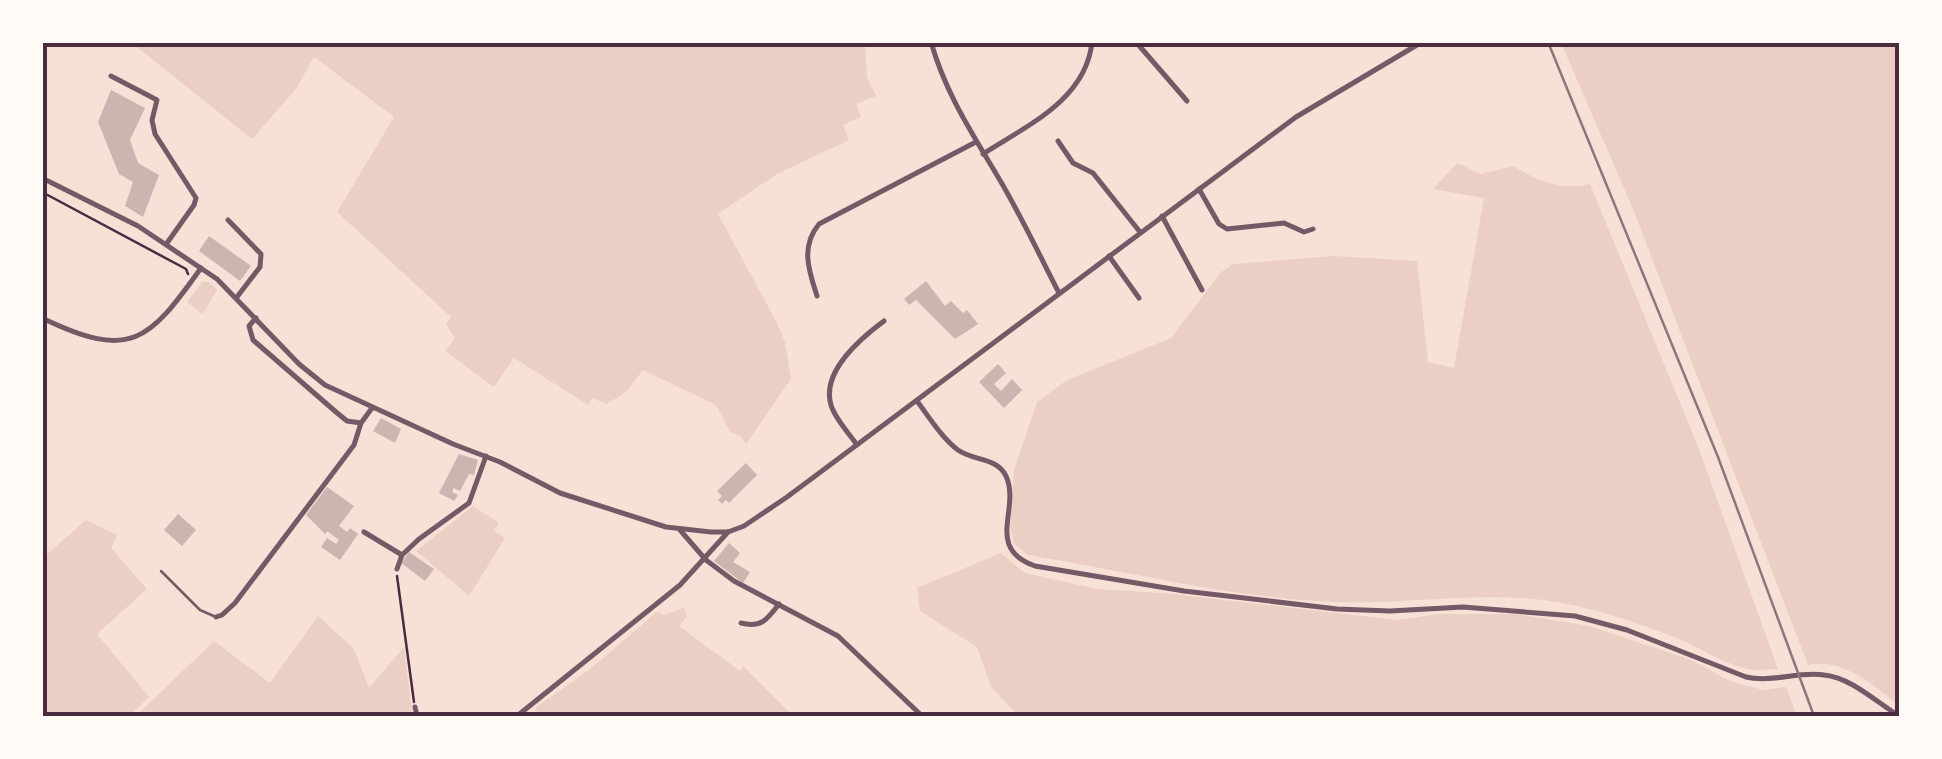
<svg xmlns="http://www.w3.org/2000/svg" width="1942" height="759" font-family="'Fira Sans',sans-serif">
	<rect width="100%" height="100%" fill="#f7e1d7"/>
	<g fill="#ebcfc5">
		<path d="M132,43H865L867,77L876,96L856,104L861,117L843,125L849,140L777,174L718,214L777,323L785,342L791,379L746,444L740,436L730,432L716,405L643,370L626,392L607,404L592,398L588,405L514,358L494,387L445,351L455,338L446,324L451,317L337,212L394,117L314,57L296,89L252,139Z"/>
		<path d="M1561,43H1899V706C1873,685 1844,658 1808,665L1633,209Z"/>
		<path d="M1457,163L1481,174L1513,166C1539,181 1560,191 1590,184L1699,449L1778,669C1768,669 1757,671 1747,669C1721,663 1696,645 1671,636C1636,622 1599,610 1562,603C1487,589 1411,605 1335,602C1232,598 1130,572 1028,555L1014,543L1010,527L1014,470L1037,402L1067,380L1171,338L1220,273L1233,264L1334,256L1417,261L1428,362L1454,368L1484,198L1433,189Z"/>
		<path d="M202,282H209L217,290L203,314L187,302Z"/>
		<path d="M473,506L499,523L494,531L505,538L469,596L416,551Z"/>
		<path d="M86,520L117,535L111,548L147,589L97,634L149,697L129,716H43V558Z"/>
		<path d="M1001,553L1025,573L1097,589L1163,593L1397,620L1438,614H1515L1589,626L1689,659L1730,681L1763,690L1786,687L1797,716H1019L991,687L977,647L920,611L917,588Z"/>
		<path d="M684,608L687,617L679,626L740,671L743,666L793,716H542L535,708L589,670L658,611L664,615Z"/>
		<path d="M318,616L354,649L369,688L404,647L412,712L409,716H136L214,641L270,683Z"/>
	</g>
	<g fill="#ccb4b1">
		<path d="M111,90L145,108L130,140L138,163L159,175L143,217L125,206L133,182L119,174L98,122Z"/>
		<path d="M209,236L251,266L240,281L199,251Z"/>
		<path d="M926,281L945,306L951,301L963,313L967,310L978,324L955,339L916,300L909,305L904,299Z"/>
		<path d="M998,364L1006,373L994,384L1001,391L1012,379L1022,390L1004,408L979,382Z"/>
		<path d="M381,418L401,429L395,443L373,431Z"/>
		<path d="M459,454L478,460L474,475L469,474L460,491L454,488L452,492L458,495L454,501L439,493Z"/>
		<path d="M746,463L757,475L729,503L726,500L722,504L718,500L722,496L717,491Z"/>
		<path d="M327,487L354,506L339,526L347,532L350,528L358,534L340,560L321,547L327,538L336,544L339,540L327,531L325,534L306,515Z"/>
		<path d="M178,514L196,530L182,546L164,530Z"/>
		<path d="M729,543L740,553L733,562L750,572L743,583L714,561Z"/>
		<path d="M409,552L434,569L425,581L401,563Z"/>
	</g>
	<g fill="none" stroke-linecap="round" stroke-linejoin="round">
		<g stroke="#4a2c40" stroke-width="2.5">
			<path d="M42,192L186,269L188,274"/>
			<path d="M397,576L414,702"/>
		</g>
		<path stroke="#755966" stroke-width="2.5" d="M161,571L200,610L216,617"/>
		<g stroke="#755966" stroke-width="5">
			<path d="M931,42C946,95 974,136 1001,182C1022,218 1040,256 1059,293"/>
			<path d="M1136,42L1187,101"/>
			<path d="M111,76L157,100L152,120L155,134L196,198L194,205L167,243"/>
			<path d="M1058,141L1073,163L1093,173L1140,232"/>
			<path d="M983,154C1026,126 1086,100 1092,42"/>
			<path d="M1199,189L1219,224L1227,229L1284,223L1304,232L1313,229"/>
			<path d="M1162,216L1202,290"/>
			<path d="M228,220L261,254L260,267L237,297"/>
			<path d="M1109,256L1139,298"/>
			<path d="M817,296C809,271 800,247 819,224L974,143"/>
			<path d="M42,318C131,361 149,341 201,268"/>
			<path d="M256,318L249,326L253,340L336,412L347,421L361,423"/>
			<path d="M917,401C929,417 942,438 958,450C973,461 997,457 1006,476C1021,509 984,548 1035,566L1184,591L1337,609L1390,611L1463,607L1575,616L1627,630L1746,677C1772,683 1798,671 1824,675C1852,678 1876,702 1899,716"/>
			<path d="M857,445C849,433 835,419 831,405C821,372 861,338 884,321"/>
			<path d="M364,532L402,555L397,569"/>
			<path d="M402,555L419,539L469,503L486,456"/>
			<path d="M706,560L734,581L838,636L922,716"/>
			<path d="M216,617L222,615L235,603L354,445L361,423L372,408"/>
			<path d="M741,623C761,628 767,620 779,604"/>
			<path d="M415,707L417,716"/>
		</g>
		<g stroke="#755966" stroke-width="5">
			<path d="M42,178L138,226L217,279L299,364L325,385L453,444L500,462L560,493L666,527L711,532H728L744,526L787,497L1296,117L1422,42"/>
			<path d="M680,530L706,560"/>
			<path d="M517,716L680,585L728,532"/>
		</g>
		<path stroke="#8f747c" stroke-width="2.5" d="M1548,42L1718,457L1814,716"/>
	</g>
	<rect width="1942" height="759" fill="none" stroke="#fffaf5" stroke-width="90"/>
	<rect x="45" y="45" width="1852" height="669" fill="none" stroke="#4a2c40" stroke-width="4"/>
</svg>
